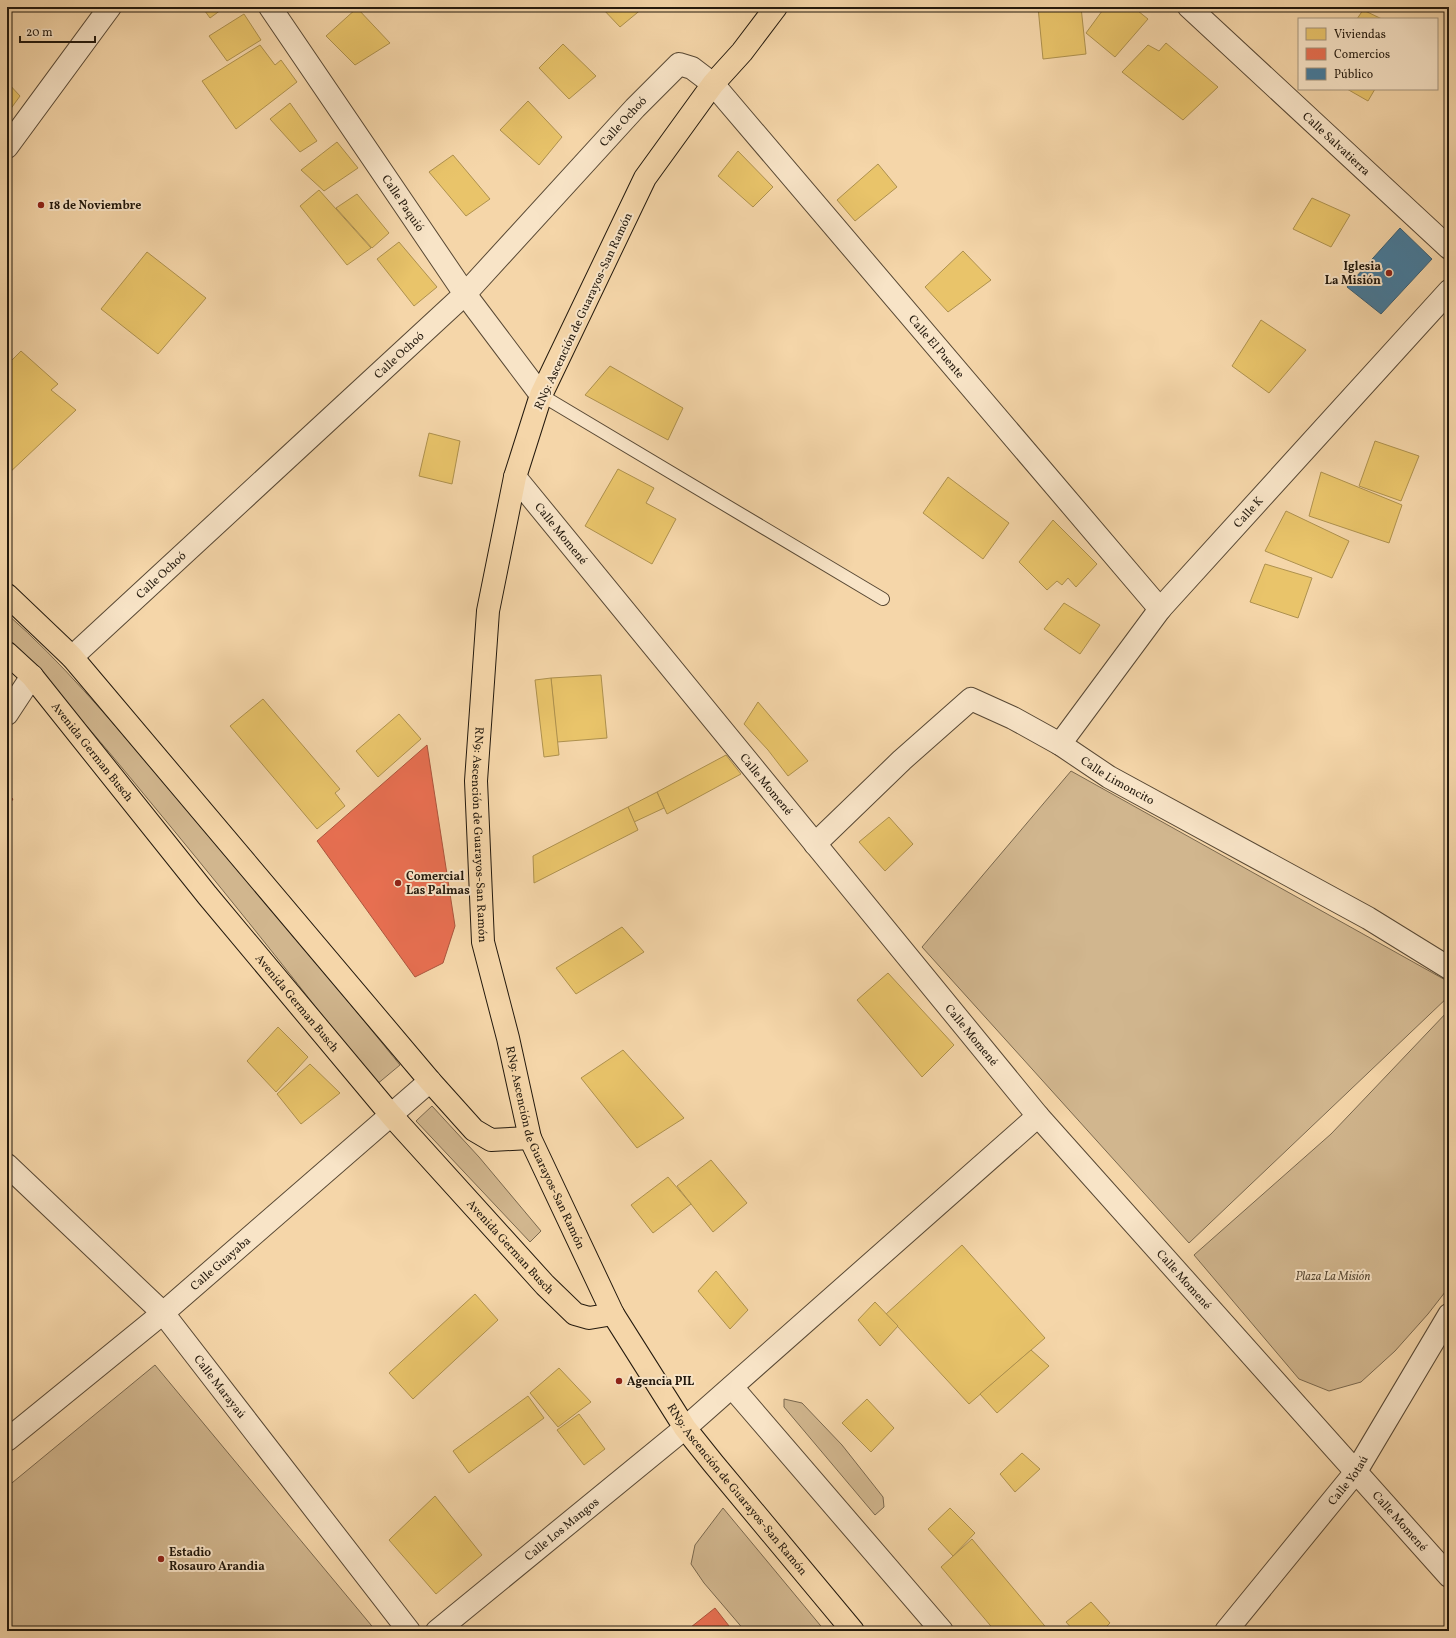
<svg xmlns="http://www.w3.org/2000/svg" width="1456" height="1638" font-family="Vollkorn,serif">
	<rect width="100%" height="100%" fill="#f5d6a9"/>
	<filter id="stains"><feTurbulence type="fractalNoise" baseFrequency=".005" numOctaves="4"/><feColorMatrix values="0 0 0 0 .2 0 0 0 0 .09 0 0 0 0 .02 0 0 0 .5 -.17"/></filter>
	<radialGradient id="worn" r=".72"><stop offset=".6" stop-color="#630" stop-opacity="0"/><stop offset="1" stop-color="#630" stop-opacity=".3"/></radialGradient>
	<g fill="#d1b68e" stroke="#7a684e">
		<path d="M7,614C62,662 108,718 156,773C239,868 320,967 400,1065L376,1085C309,997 241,912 171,827C118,763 66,698 7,640Z"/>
		<path d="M1071,771L1449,982V996L1189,1243L922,947Z"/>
		<path d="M1449,1010V1287L1428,1314L1395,1351L1361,1382L1329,1391L1299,1379L1194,1255L1331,1134Z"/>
		<path d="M432,1106L479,1157L541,1231L530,1242L416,1121Z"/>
		<path d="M155,1365L376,1631H7V1487Z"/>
		<path d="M784,1399L802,1403L842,1445L883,1497L884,1507L875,1515L784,1407Z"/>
		<path d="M723,1508L825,1631H745L704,1583L691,1564L695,1545Z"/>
	</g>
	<g fill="#e9c46a" stroke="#ae914e">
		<path d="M202,7H225L210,18Z"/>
		<path d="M601,7H642L643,8L620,27Z"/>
		<path d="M1038,7H1081L1086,54L1043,59Z"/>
		<path d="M1105,7H1133L1148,19L1115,57L1086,33Z"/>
		<path d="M357,8L390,43L355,65L326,36Z"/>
		<path d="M1363,10L1382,19H1357Z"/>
		<path d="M244,14L261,40L227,61L209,36Z"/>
		<path d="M1166,43L1218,87L1183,120L1122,72L1148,45L1159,51Z"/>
		<path d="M563,44L596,76L569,99L539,68Z"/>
		<path d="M260,45L275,65L281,60L297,82L236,129L202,81Z"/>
		<path d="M7,82L20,96L7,114Z"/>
		<path d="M1347,89H1375L1368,101Z"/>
		<path d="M528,101L562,137L539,165L500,130Z"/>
		<path d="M290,103L317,141L300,152L270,119Z"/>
		<path d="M337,142L358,168L324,191L301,170Z"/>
		<path d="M738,151L773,187L753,207L718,176Z"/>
		<path d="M453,155L490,199L466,216L429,172Z"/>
		<path d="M878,164L897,187L855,221L837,200Z"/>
		<path d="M319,190L371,248L347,265L300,206Z"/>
		<path d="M357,194L389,233L372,248L336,208Z"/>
		<path d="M1312,198L1350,215L1331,247L1293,229Z"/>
		<path d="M399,242L437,287L414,306L377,259Z"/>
		<path d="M963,251L991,280L948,312L925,287Z"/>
		<path d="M147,252L206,298L158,354L101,309Z"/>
		<path d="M1261,320L1306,350L1269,393L1232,366Z"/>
		<path d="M21,351L58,384L51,390L76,410L7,475V365Z"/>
		<path d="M610,366L683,408L668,440L585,395Z"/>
		<path d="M429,433L460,441L452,484L419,476Z"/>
		<path d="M1375,441L1419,456L1401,501L1359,486Z"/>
		<path d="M618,469L654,488L646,503L676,519L652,564L585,526Z"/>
		<path d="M1321,472L1402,505L1389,543L1309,516Z"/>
		<path d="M948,477L1009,523L983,559L923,513Z"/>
		<path d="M1286,511L1349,541L1332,578L1265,551Z"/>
		<path d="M1053,520L1097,564L1076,587L1068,578L1062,585L1057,581L1047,590L1019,562Z"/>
		<path d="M1265,564L1312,578L1298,618L1250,602Z"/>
		<path d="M1064,603L1100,625L1080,654L1044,629Z"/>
		<path d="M601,675L607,738L557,742L551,678Z"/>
		<path d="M551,678L559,755L544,757L535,680Z"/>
		<path d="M263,699L340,789L335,793L345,806L317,829L230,726Z"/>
		<path d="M758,702L808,761L788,776L768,750L744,724Z"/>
		<path d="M399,714L421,739L378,777L356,751Z"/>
		<path d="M726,755L741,774L667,814L657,792Z"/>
		<path d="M657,792L664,808L634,822L628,807Z"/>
		<path d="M628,807L638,830L534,883L533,856Z"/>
		<path d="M889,817L913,844L885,871L859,842Z"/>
		<path d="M622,927L644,952L576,994L556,968Z"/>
		<path d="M888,973L954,1045L922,1077L857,1000Z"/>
		<path d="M278,1027L308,1057L276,1092L247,1061Z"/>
		<path d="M623,1050L684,1118L637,1148L581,1078Z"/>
		<path d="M310,1064L340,1093L301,1124L277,1094Z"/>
		<path d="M711,1160L747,1203L713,1232L677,1186Z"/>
		<path d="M668,1177L691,1204L653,1233L631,1205Z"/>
		<path d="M962,1245L1045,1338L969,1404L886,1314Z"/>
		<path d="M716,1271L748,1310L730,1329L698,1291Z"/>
		<path d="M475,1294L498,1320L413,1399L389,1373Z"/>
		<path d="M875,1302L898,1326L880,1346L858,1320Z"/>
		<path d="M1031,1350L1049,1366L997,1413L980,1394Z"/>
		<path d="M559,1368L591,1402L558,1427L530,1393Z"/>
		<path d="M528,1396L544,1418L469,1473L453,1451Z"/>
		<path d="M867,1399L894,1428L871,1452L842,1423Z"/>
		<path d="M579,1414L605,1449L584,1465L557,1430Z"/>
		<path d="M1022,1453L1040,1469L1015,1492L1000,1474Z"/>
		<path d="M435,1496L482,1555L436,1594L389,1540Z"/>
		<path d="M950,1508L975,1533L953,1556L928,1529Z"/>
		<path d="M972,1539L1049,1631H995L941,1567Z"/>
		<path d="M1091,1602L1110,1623L1102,1631H1074L1066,1622Z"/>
	</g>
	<g fill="#e76f51" stroke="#ac553d">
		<path d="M427,745L455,926L443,963L415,977L317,841Z"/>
		<path d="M7,795L13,799L7,808Z"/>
		<path d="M715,1608L733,1631H686Z"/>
	</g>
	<path fill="#457b9d" stroke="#3b5e72" d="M1400,228L1432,259L1381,314L1347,287Z"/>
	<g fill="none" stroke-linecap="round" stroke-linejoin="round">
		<g stroke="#584834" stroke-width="14">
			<path id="lane" d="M541,395L883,599"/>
		</g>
		<g stroke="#584834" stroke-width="24">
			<g id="street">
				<path id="s1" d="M270,7L465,294L541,395"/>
				<path id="s2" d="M1189,7L1449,248"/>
				<path d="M7,147L110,7"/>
				<path id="s3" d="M515,477L1038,1116L1449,1576"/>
				<path id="s4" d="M72,657L465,294L635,108L679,64L692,68L713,84L1160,609"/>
				<path d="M7,714L32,676"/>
				<path id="s5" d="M1060,744L1160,609L1449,291"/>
				<path id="s6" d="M815,844L902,760L971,699L1013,718L1060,744L1109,777L1368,918L1449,968"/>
				<path id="s7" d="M7,1165L163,1313L409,1631"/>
				<path d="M732,1387L942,1631"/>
				<path id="s8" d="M7,1440L163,1313L430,1081"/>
				<path id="s9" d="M437,1631L685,1428L1038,1116"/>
				<path id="s10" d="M1226,1631L1355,1473L1449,1315"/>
			</g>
		</g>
		<g stroke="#23190d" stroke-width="24">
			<g id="primary">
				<path d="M7,595L72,657L430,1081L474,1130L491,1140L530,1138"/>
				<path id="s11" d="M7,653L32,676L207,895L391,1115L545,1285L575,1314L589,1318L613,1314"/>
			</g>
		</g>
		<g stroke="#23190d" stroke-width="24">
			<g id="highway">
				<path id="s12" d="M776,7L742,52L713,84L645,178L541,395L515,477L488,611L476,781L483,942L508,1038L530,1138L613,1314L685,1428L713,1463L853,1631"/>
			</g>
		</g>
		<use href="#lane" stroke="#f8e4c7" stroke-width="12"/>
		<use href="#street" stroke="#f8e4c7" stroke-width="22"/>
		<use href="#primary" stroke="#f5d6a9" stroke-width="22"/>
		<use href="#highway" stroke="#f5d6a9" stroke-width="22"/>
	</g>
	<g fill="#8f2418" stroke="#f8e4c7" stroke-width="1.5">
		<circle cx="41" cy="205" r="4"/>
		<circle cx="1389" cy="273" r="4"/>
		<circle cx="398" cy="883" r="4"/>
		<circle cx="619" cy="1381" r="4"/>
		<circle cx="161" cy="1559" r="4"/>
	</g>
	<g text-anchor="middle" stroke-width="4" stroke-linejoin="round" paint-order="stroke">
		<g font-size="12" fill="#23190d" stroke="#f8e4c7">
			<text dy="4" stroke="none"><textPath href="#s4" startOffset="769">Calle Ochoó</textPath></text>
			<text dy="4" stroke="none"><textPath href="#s2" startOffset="201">Calle Salvatierra</textPath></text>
			<text dy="4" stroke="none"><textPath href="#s1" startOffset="237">Calle Paquió</textPath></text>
			<text transform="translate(583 311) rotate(-65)" y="4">RN9: Ascención de Guarayos-San Ramón</text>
			<text dy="4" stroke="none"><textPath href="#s4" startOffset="1234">Calle El Puente</textPath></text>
			<text dy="4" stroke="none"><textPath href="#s4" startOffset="445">Calle Ochoó</textPath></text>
			<text dy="4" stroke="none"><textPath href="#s5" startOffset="299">Calle K</textPath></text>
			<text dy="4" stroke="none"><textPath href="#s3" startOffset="73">Calle Momené</textPath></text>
			<text dy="4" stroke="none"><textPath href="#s4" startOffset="121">Calle Ochoó</textPath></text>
			<text dy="4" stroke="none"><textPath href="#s11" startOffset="131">Avenida German Busch</textPath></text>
			<text dy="4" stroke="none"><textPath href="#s6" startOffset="381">Calle Limoncito</textPath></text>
			<text dy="4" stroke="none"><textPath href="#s3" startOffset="397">Calle Momené</textPath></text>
			<text dy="4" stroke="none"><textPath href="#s12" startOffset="903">RN9: Ascención de Guarayos-San Ramón</textPath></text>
			<text dy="4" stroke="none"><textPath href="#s11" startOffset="455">Avenida German Busch</textPath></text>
			<text dy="4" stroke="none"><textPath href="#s3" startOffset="721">Calle Momené</textPath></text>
			<text dy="4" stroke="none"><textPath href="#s12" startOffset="1226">RN9: Ascención de Guarayos-San Ramón</textPath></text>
			<text dy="4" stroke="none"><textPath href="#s11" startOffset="779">Avenida German Busch</textPath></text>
			<text dy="4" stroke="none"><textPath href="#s8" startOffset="277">Calle Guayaba</textPath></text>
			<text dy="4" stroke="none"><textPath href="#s3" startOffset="1045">Calle Momené</textPath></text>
			<text dy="4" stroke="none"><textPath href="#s7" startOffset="308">Calle Marayaú</textPath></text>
			<text dy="4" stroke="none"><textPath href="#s10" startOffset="194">Calle Yotaú</textPath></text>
			<text dy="4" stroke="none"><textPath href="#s12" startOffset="1622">RN9: Ascención de Guarayos-San Ramón</textPath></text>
			<text dy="4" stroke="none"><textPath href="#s3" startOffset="1369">Calle Momené</textPath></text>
			<text dy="4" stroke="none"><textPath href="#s9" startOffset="161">Calle Los Mangos</textPath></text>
		</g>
		<g font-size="12" font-weight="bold" fill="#23190d" stroke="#f8e4c7" text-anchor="start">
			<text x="49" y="209">18 de Noviembre</text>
			<text x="1381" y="270" text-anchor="end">Iglesia<tspan x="1381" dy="14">La Misión</tspan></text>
			<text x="406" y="880">Comercial<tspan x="406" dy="14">Las Palmas</tspan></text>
			<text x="627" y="1385">Agencia PIL</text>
			<text x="169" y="1556">Estadio<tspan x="169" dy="14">Rosauro Arandia</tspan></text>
		</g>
		<g font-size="12" font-style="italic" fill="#574834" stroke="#f8e4c7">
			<text x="1333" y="1280">Plaza La Misión</text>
		</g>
	</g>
	<rect width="1456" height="1638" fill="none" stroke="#f5d6a9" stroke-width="24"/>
	<rect x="8" y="8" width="1440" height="1622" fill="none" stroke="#23190d" stroke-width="2"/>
	<rect x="12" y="12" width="1432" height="1614" fill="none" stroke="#23190d"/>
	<rect x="1298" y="18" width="140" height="72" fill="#f8e4c7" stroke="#a3937d"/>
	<rect x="1306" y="28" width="20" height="12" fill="#e9c46a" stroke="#a3937d"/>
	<text x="1334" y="38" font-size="12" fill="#23190d">Viviendas</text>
	<rect x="1306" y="48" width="20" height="12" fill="#e76f51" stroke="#a3937d"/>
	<text x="1334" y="58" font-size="12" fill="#23190d">Comercios</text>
	<rect x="1306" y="68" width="20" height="12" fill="#457b9d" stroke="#a3937d"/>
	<text x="1334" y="78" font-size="12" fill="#23190d">Público</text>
	<path d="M20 36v6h75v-6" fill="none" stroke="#23190d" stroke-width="2"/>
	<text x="26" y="36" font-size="12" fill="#23190d" stroke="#f8e4c7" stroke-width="3" paint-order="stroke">20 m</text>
	<rect width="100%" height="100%" filter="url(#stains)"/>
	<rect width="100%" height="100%" fill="url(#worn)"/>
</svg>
